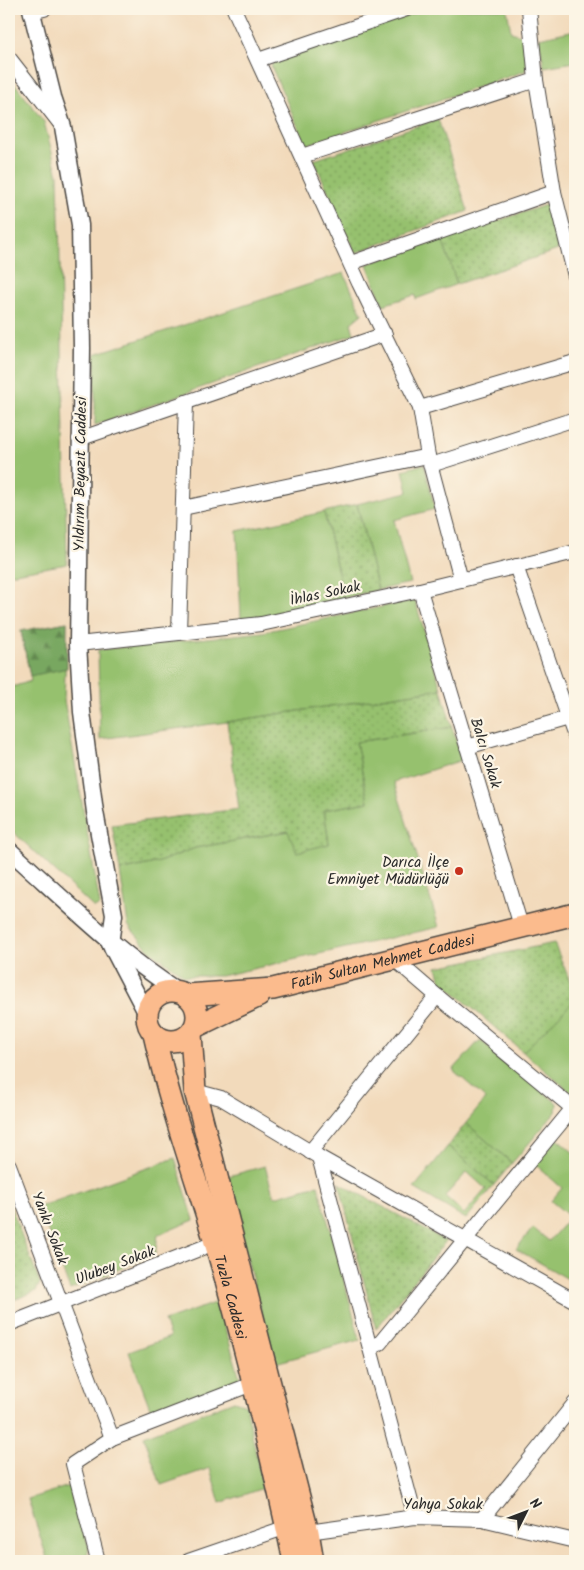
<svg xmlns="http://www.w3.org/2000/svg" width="584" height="1570" font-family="Kalam,sans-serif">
	<defs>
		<pattern id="forest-firs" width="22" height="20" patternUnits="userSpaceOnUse" patternTransform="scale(1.25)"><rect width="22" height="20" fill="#78a761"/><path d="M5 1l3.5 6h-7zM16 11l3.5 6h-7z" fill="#638850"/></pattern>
		<pattern id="park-dots" width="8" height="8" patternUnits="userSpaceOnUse" patternTransform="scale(1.25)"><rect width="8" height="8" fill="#96c16e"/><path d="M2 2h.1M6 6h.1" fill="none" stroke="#7b9d5b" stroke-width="1.8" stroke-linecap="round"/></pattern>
	</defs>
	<rect width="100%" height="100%" fill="#fcf5e5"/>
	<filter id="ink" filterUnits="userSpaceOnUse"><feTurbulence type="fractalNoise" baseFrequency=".02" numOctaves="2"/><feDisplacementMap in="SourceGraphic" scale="10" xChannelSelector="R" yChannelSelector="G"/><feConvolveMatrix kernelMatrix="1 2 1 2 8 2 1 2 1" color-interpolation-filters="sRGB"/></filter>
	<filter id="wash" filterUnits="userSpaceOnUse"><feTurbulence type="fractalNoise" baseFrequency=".0096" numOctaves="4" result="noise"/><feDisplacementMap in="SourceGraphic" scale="20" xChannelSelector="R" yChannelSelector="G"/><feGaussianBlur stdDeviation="1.12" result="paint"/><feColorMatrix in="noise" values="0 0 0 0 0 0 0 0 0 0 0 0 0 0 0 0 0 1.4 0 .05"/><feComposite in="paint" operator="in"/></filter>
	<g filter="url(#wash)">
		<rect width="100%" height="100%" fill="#f2dabb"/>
		<g fill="#96c16e" stroke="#60764c" fill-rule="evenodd">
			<path d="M428,9H507L511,32L524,36L527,63L525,71L306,145L271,66L275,60Z"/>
			<path d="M575,30V62L544,67L539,38Z"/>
			<path d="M9,76L44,122L58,175L67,564L9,574Z"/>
			<path d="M442,239L457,284L416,299L415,295L383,305L367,264Z"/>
			<path d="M344,273L362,314L351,323L354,334L95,425V354Z"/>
			<path d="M424,464L435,509L394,520L410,583L378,590L357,504L408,492L403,470Z"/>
			<path d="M324,512L344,598L259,618L241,619L237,531Z"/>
			<path d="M415,600L441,689L227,722L100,739L98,650L263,632Z"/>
			<path d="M67,622L64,700L100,905L94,908L9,828V688L31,681L21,631Z"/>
			<path d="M452,727L462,760L394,782L439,927L221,976H185L149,950L128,925L120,871L159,862L195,848L289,831L329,844L324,810L368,802L356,742Z"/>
			<path d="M575,1000V1096L523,1052Z"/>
			<path d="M480,1040L557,1103L556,1112L512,1163L466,1123L486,1099L453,1070Z"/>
			<path d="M557,1138L575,1154V1283L516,1249L533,1228L549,1241L570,1217L551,1201L562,1188L535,1164Z"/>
			<path d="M448,1146L494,1185L466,1219L414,1188ZM467,1172L486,1189L464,1214L445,1196Z"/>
			<path d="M175,1158L194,1220L158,1235L155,1254L70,1290L39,1207Z"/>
			<path d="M265,1166L274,1197L318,1185L360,1340L275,1363L225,1177Z"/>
			<path d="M217,1302L240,1378L237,1383L153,1416L129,1352L170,1337L164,1321Z"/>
			<path d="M234,1401L246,1405L263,1488L220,1503L210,1468L161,1485L144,1436Z"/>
			<path d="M69,1486L89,1547L86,1559L48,1561L28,1499Z"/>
		</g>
		<path fill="url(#forest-firs)" stroke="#526946" d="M67,622V668L30,676L21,631Z"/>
		<g fill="url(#park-dots)" stroke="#60764c">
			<path d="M438,119L468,211L355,253L314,160Z"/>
			<path d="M549,204L558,250L457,284L442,239Z"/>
			<path d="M357,504L378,590L344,598L324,512Z"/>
			<path d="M441,689L452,727L356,742L368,802L324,810L329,844L297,852L288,831L195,848L159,862L120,871L112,825L239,809L227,722Z"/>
			<path d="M554,943L575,993V1000L523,1052L441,981L437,967Z"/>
			<path d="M466,1123L512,1163L494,1185L448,1146Z"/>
			<path d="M339,1183L446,1241L376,1329Z"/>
			<path d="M9,1203L40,1283L36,1291L9,1302Z"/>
		</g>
	</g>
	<g filter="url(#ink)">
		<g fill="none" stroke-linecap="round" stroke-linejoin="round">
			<g stroke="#494541" stroke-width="16">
				<g id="minor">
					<path d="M234,9L359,283L420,408L428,456L461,580"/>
					<path d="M31,12L44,9"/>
					<path d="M9,58L59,122"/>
					<path d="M258,60L407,9"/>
					<path d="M536,80L554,192L575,276"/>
					<path d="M302,156L536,80L529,9"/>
					<path d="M351,263L554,192"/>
					<path d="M420,408L575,362"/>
					<path d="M79,439L385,334"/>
					<path d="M431,465L575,419"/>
					<path d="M183,508L428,456"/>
					<path d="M516,566L575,737"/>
					<path d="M420,590L521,926"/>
					<path d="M179,633L186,402"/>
					<path d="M78,644L261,624L420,590L575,552"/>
					<path d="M467,747L575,716"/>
					<path d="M437,996L575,1110"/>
					<path d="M195,1091L221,1098L319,1157L575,1301"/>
					<path d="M310,1152L437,996L393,958"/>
					<path d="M319,1157L415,1517"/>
					<path d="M9,1165L112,1438"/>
					<path d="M9,1324L222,1240"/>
					<path d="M370,1348L380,1343L573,1108"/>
					<path d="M482,1519L575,1403"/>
					<path d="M308,1532L415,1517L482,1519L575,1541"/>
					<path d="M98,1561L73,1464L112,1438L252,1384"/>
					<path d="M188,1561L287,1527"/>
				</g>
			</g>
			<g stroke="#494541" stroke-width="19">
				<g id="tertiary">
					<path d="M31,9L53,97L63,127L80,225L82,348L78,644L82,712L95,812L114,915L110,943"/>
					<path d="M9,850C64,899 116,952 179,992"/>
					<path d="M112,947L147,1014"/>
				</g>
			</g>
			<g stroke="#494541" stroke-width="24">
				<g id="primary">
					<circle cx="172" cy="1016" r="25"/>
					<path id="s1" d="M186,995L273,989L575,914"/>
					<path d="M195,1027L259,996"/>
					<path id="s2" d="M154,1034C170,1105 194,1173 215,1242C246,1347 271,1454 294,1561"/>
					<path d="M191,1034L195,1091L308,1532L313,1561"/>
				</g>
			</g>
			<use href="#minor" stroke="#fff" stroke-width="14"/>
			<use href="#tertiary" stroke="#fff" stroke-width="16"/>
			<use href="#primary" stroke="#fbbb8d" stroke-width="21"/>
		</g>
	</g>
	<circle fill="#c8321e" stroke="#fcf5e5" stroke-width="2" cx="459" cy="871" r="5"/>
	<g text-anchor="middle" stroke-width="4.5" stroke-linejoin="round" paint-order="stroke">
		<g font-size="15" fill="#2b2b2b" stroke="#fcf5e5">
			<text transform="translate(80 474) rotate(-89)" y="5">Yıldırım Beyazıt Caddesi</text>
			<text transform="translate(325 593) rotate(-12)" y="5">İhlas Sokak</text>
			<text transform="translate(486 753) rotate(73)" y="5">Balcı Sokak</text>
			<text dy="5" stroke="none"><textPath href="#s1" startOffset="200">Fatih Sultan Mehmet Caddesi</textPath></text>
			<text transform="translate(50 1228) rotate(69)" y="5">Yankı Sokak</text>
			<text transform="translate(115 1265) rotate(-21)" y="5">Ulubey Sokak</text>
			<text dy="5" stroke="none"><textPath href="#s2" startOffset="274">Tuzla Caddesi</textPath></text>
			<text x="443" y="1509">Yahya Sokak</text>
		</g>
		<g font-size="15" fill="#2b2b2b" stroke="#fcf5e5" text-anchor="end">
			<text x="449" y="867">Darıca İlçe<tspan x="449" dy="17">Emniyet Müdürlüğü</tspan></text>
		</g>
	</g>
	<rect width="584" height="1570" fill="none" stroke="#fcf5e5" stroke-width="30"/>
	<g transform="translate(526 1512) rotate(48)" stroke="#fcf5e5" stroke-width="4" paint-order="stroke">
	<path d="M0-4L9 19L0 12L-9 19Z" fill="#2b2b2b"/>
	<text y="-8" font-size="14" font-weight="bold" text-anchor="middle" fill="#2b2b2b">N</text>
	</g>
</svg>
